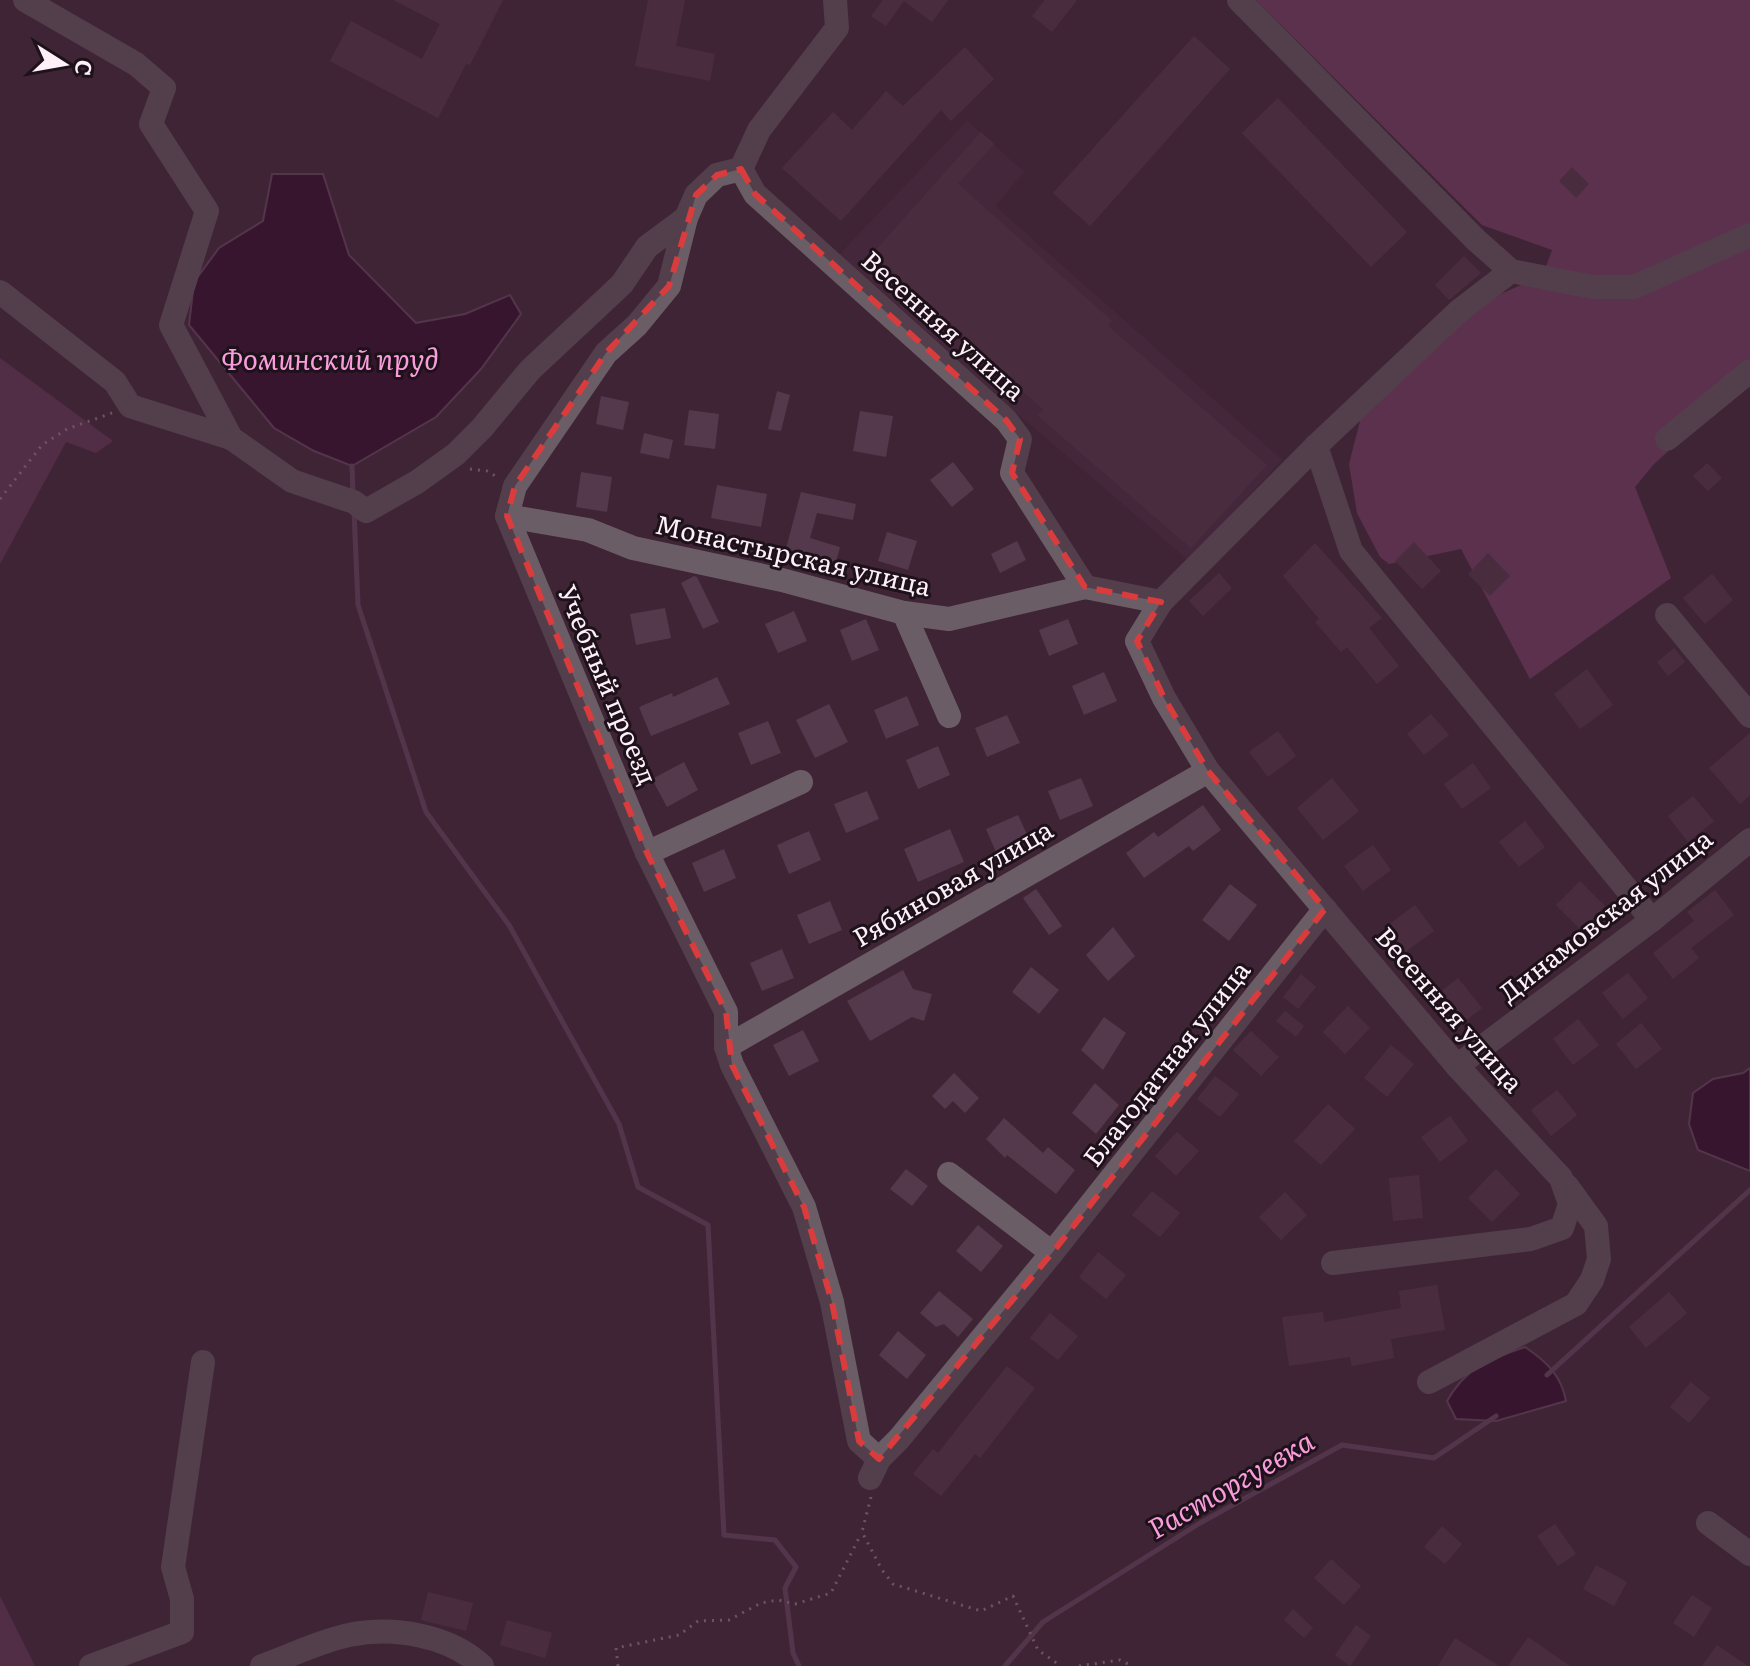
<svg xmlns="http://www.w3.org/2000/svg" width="1750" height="1666" font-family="Literata,serif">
	<rect width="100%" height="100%" fill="#3f2436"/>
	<path fill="#4c2b42" d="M967,121L1024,172L995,206L1282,460L1188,560L836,258Z"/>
	<g fill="#69385a">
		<path d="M0,358L113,441L96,453L66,442L0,564Z"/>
		<path d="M0,1596L35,1666H0Z"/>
	</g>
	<path fill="#7e406b" d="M1256,0H1750V377L1654,464L1635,487L1671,578L1530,679L1461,549L1389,564L1380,557L1357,513L1349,464L1371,378L1463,311L1543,275L1552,250L1482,225Z"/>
	<g fill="#2e0324" stroke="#6c4a64" stroke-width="2">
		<path d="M272,174H323L349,255L416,323L465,314L510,295L521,314L481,369L436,417L352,466L314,451L274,428L189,325L194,282L219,248L263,221Z"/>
		<path d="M1750,1068V1171L1698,1150L1689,1124L1693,1093L1713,1079L1743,1073Z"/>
		<path d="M1525,1347C1547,1362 1561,1375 1566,1401L1496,1421L1456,1419L1447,1401C1467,1366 1489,1360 1525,1347Z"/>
	</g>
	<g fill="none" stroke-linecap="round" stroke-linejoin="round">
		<g stroke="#6c4a64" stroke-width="5">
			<path d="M352,466L353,493"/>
			<path d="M354,511L358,605L426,812L509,925L619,1124L638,1187L708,1225L724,1535L775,1540L796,1567L785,1588L793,1653L799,1666"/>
			<path d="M1547,1375L1750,1190"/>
			<path d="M1005,1666L1043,1622L1200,1523L1342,1445L1434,1458L1496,1416"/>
		</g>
	</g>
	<g fill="#54384b">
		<path d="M393,0H503L470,65L466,64L438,118L330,61L351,21L422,59L440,24Z"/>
		<path d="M648,0H685L676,46L715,54L710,81L635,66Z"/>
		<path d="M883,0H948L932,22L904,1L886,26L871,16Z"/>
		<path d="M1045,0H1077L1052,32L1032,16Z"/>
		<path d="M1194,36L1230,69L1090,226L1053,193Z"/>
		<path d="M965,47L994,79L951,121L941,110L841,221L782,168L833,112L852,130L886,91L903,106Z"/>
		<path d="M1278,98L1407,232L1371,267L1242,133Z"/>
		<path d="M981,132L994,144L958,184L1112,321L1108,326L1267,465L1191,548L1038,416L1043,409L882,270L879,272L866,261Z"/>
		<path d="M1572,167L1589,184L1576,198L1559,181Z"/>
		<path d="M1464,256L1481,273L1449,300L1435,285Z"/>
		<path d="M777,391L790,395L781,431L768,429Z"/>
		<path d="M601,396L629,402L623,430L596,424Z"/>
		<path d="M689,410L719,414L715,449L684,445Z"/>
		<path d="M860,411L893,416L886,457L853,451Z"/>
		<path d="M644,433L673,440L669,459L640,453Z"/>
		<path d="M953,462L974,489L952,507L930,480Z"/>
		<path d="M1707,463L1722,478L1708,491L1693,476Z"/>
		<path d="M581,472L612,477L607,512L576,507Z"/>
		<path d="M717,485L767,494L761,527L711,518Z"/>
		<path d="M801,492L856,504L853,520L817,513L810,538L840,547L834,569L784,556Z"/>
		<path d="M887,532L917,541L908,570L878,561Z"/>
		<path d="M1017,541L1026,560L1000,573L991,554Z"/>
		<path d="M1414,542L1441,571L1422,589L1395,561Z"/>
		<path d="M1315,543L1382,618L1369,628L1399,666L1377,684L1347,647L1341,652L1315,622L1319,619L1283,576Z"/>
		<path d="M1488,553L1510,576L1490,596L1468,574Z"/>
		<path d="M1219,573L1232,588L1203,616L1189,601Z"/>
		<path d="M1712,574L1733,600L1705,624L1683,598Z"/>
		<path d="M694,576L697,577L719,622L703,629L681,583Z"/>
		<path d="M665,608L671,638L636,645L630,614Z"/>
		<path d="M794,611L807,641L778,653L765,624Z"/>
		<path d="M866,619L879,650L852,661L840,630Z"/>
		<path d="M1068,619L1078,644L1049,656L1039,630Z"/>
		<path d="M1674,648L1685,662L1668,676L1657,662Z"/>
		<path d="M1587,669L1613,705L1580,729L1554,694Z"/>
		<path d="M1104,672L1117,701L1084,715L1072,686Z"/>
		<path d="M717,677L730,704L651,736L639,707L672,693L673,697Z"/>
		<path d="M907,696L919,725L886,739L874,710Z"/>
		<path d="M829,704L848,742L815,758L796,720Z"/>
		<path d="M1431,714L1449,735L1424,755L1407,734Z"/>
		<path d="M1007,715L1020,743L987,757L975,728Z"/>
		<path d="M768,721L781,753L751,765L738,733Z"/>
		<path d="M1278,731L1296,756L1268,777L1249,752Z"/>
		<path d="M1750,733V795L1740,804L1709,768Z"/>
		<path d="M938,746L950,775L918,789L906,760Z"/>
		<path d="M684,762L698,790L667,807L652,779Z"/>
		<path d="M1473,763L1491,788L1462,809L1444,784Z"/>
		<path d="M1081,778L1093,806L1060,820L1048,791Z"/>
		<path d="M1332,778L1359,811L1323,840L1297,808Z"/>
		<path d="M867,791L879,819L846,833L834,804Z"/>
		<path d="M1693,796L1714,821L1688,842L1668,816Z"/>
		<path d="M1203,805L1221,830L1193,851L1189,846L1144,878L1126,853L1154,832L1158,837Z"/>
		<path d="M1018,815L1031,843L998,857L986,829Z"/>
		<path d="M1525,821L1545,847L1519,867L1499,842Z"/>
		<path d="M950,829L964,862L918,882L904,849Z"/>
		<path d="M809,831L821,860L789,874L777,845Z"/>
		<path d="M1373,845L1391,870L1363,891L1344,866Z"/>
		<path d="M724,849L736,878L704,892L692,863Z"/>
		<path d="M1580,881L1605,906L1581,930L1556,905Z"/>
		<path d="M1230,884L1257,905L1229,941L1202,920Z"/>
		<path d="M1036,889L1062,926L1049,935L1023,898Z"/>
		<path d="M1715,890L1734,915L1691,948L1699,958L1673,979L1653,953L1694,921L1687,912Z"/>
		<path d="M830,901L842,930L809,944L797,915Z"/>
		<path d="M1415,905L1434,931L1405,952L1387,926Z"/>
		<path d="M1113,927L1135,956L1108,981L1086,955Z"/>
		<path d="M782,949L794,978L762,991L750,963Z"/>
		<path d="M1031,967L1059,990L1039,1014L1012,992Z"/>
		<path d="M903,970L913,989L932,994L924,1021L912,1017L870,1041L847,1001Z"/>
		<path d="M1628,973L1648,998L1623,1019L1602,993Z"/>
		<path d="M1301,974L1316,987L1298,1009L1283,997Z"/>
		<path d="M1458,978L1482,1008L1460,1025L1437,995Z"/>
		<path d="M1348,1006L1370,1028L1345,1054L1323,1032Z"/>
		<path d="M1285,1011L1304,1026L1296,1037L1276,1021Z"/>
		<path d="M1104,1017L1126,1033L1103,1070L1081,1050Z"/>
		<path d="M1578,1019L1599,1045L1573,1065L1553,1039Z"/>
		<path d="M1641,1023L1662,1049L1636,1069L1616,1044Z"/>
		<path d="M803,1030L819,1061L789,1076L773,1045Z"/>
		<path d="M1251,1031L1279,1057L1261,1076L1233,1050Z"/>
		<path d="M1391,1045L1414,1064L1387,1097L1364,1078Z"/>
		<path d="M954,1073L979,1098L965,1113L953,1101L945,1109L932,1096Z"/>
		<path d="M1215,1076L1239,1094L1220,1117L1197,1099Z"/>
		<path d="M1095,1083L1119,1105L1096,1134L1072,1113Z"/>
		<path d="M1557,1090L1577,1115L1551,1136L1531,1110Z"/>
		<path d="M1328,1104L1355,1129L1321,1165L1294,1141Z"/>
		<path d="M1450,1116L1468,1141L1440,1162L1421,1137Z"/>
		<path d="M1004,1118L1043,1153L1048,1147L1075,1170L1056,1194L1007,1155L1005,1158L986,1139Z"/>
		<path d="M1177,1132L1199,1151L1176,1176L1155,1156Z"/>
		<path d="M906,1169L928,1186L912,1206L890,1189Z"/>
		<path d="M1496,1169L1520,1194L1492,1222L1468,1198Z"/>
		<path d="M1419,1175L1423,1218L1393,1221L1389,1178Z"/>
		<path d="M1152,1191L1180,1213L1160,1237L1132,1215Z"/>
		<path d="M1285,1192L1307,1215L1281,1240L1259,1217Z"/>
		<path d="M978,1225L1003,1246L981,1272L956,1251Z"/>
		<path d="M1098,1252L1126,1275L1106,1299L1079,1277Z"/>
		<path d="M1437,1285L1445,1330L1391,1339L1394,1358L1352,1366L1350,1357L1289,1366L1282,1317L1323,1312L1324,1322L1401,1308L1399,1291Z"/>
		<path d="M939,1291L973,1319L958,1337L944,1324L936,1327L920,1313Z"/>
		<path d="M1669,1292L1687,1313L1646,1348L1629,1327Z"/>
		<path d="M1050,1313L1078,1336L1058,1360L1030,1338Z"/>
		<path d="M898,1331L926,1355L907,1379L879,1355Z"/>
		<path d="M1007,1366L1035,1388L980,1458L975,1454L941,1496L913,1474L933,1449L938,1453Z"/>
		<path d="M1691,1382L1710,1398L1689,1423L1670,1407Z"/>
		<path d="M1555,1524L1576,1554L1558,1566L1537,1536Z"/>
		<path d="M1442,1526L1462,1544L1445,1564L1424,1547Z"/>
		<path d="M1331,1559L1361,1586L1344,1605L1314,1578Z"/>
		<path d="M1596,1565L1627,1582L1614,1606L1583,1589Z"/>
		<path d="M428,1592L473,1603L466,1631L421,1620Z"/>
		<path d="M1692,1595L1712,1608L1694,1637L1673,1623Z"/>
		<path d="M1293,1609L1313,1628L1304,1638L1284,1620Z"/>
		<path d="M507,1620L552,1633L545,1658L500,1645Z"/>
		<path d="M1356,1625L1371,1636L1350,1666L1335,1655Z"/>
		<path d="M1528,1637L1570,1666H1508Z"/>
		<path d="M1455,1638L1499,1666H1438Z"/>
		<path d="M1717,1645L1748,1666H1702Z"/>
	</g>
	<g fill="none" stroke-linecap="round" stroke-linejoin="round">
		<g stroke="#a38e9c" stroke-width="3" stroke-dasharray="2 6" stroke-linecap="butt">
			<path d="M470,469L487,471L497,477"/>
			<path d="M0,499L42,445L67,429L112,413"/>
			<path d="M871,1497L862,1532L882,1570L893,1584L981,1611L1013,1596L1038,1650L1061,1666"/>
			<path d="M618,1666L616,1648L679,1635L698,1621L729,1620L761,1603L778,1600L795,1604L831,1593L861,1534"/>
			<path d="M1079,1666L1120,1660L1132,1666"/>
		</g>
		<g stroke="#6b5d66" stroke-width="24">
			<path d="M25,0L136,64L164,88L151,124L207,211L171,325L231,438"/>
			<path d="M835,0L837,28L759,130L741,169L717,175L696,195L686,218L669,286L637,325L606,353L515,486L507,516L647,853L726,1012V1047L732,1065L804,1207L832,1302L859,1441L879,1459"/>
			<path d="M1239,0L1476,240L1511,271L1592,287H1634L1750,235"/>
			<path d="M741,169L755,194L1006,420L1020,439L1012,473L1085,587"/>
			<path d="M0,292L115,382L130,406L231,438L292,481L354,502L366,511L417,482L456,454L482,428L530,370L622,284L647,247L686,218"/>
			<path d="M1667,439L1750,371"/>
			<path d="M1316,446L1351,551L1652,920"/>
			<path d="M507,516L588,530L633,548L782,580L904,613L949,619L1085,587L1161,602"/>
			<path d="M904,613L949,716"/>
			<path d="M1667,615L1750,716"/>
			<path d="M647,853L801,782"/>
			<path d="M726,1047L1208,771"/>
			<path d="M1457,1066L1652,920L1750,840"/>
			<path d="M949,1174L1052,1253"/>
			<path d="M1333,1263L1531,1239L1562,1228L1570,1204L1561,1178L1457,1066L1208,771L1164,698L1137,641L1161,602L1316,446L1459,311L1511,271"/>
			<path d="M1429,1382L1576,1304L1592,1280L1599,1259L1596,1226L1567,1186"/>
			<path d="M870,1478L879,1459L899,1439L1052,1253L1325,909"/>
			<path d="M1708,1523L1750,1554"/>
			<path d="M91,1666L182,1632V1599L173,1567L203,1362"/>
			<path d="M262,1666C290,1656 320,1641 349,1635C393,1626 449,1635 482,1666"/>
		</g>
	</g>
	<path d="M0 0H1750V1666H0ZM741,169L755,194L1006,420L1020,439L1012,473L1085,587L1161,602L1137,641L1164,698L1208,771L1325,909L1052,1253L879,1459L859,1441L832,1302L804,1207L732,1065L726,1012L647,853L507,516L515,486L606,353L669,286L696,195L717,175Z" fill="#3f2436" fill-opacity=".55" fill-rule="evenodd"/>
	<path fill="none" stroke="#da3c3d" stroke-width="6" stroke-dasharray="16 10" stroke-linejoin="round" d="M741,169L755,194L1006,420L1020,439L1012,473L1085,587L1161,602L1137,641L1164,698L1208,771L1325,909L1052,1253L879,1459L859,1441L832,1302L804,1207L732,1065L726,1012L647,853L507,516L515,486L606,353L669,286L696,195L717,175Z"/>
	<g text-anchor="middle" stroke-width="6" stroke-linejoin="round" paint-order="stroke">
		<g font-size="26" fill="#feeff9" stroke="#1e121a">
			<text transform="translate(943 326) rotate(42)" y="9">Весенняя улица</text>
			<text transform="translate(793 556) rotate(13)" y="9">Монастырская улица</text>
			<text transform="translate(607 685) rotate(67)" y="9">Учебный проезд</text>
			<text transform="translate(953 884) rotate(-30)" y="9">Рябиновая улица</text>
			<text transform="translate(1606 916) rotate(-38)" y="9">Динамовская улица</text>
			<text transform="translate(1449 1010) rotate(49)" y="9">Весенняя улица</text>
			<text transform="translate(1167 1064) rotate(-52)" y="9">Благодатная улица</text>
		</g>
		<g font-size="28" font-style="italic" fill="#f89cdb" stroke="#1e121a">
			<text x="330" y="370">Фоминский пруд</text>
			<text transform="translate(1231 1485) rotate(-30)" y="10">Расторгуевка</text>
		</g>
	</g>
	<g transform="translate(64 64) rotate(101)" stroke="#1e121a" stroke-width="6" paint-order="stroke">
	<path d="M0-6L14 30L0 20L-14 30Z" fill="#feeff9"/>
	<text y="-12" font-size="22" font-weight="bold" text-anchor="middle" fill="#feeff9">С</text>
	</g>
</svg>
